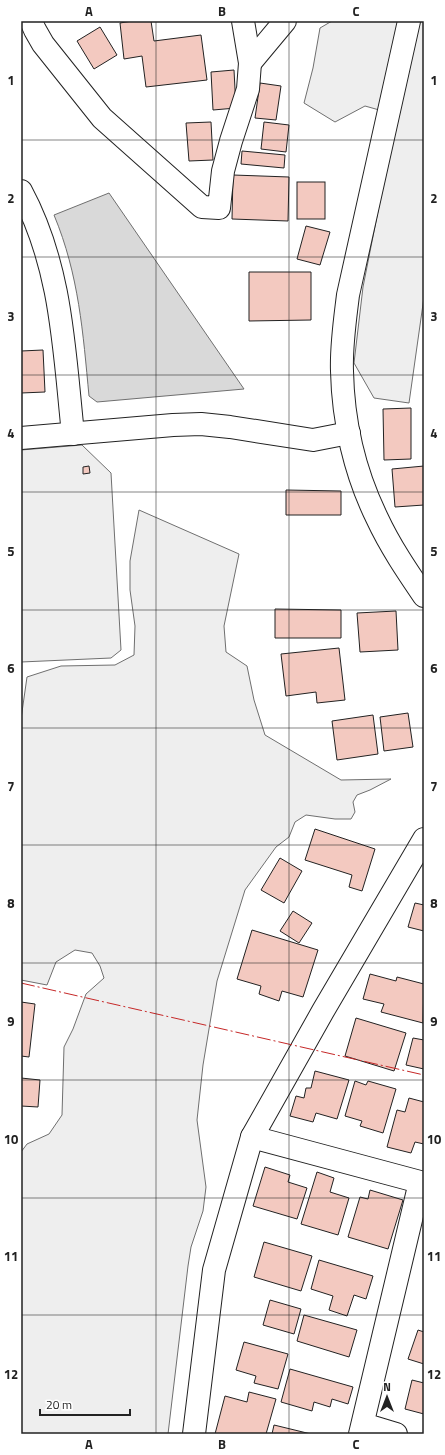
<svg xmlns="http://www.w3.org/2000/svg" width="445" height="1455" font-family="'Titillium Web',sans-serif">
	<rect width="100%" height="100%" fill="#fff"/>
	<g fill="#eee" stroke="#6f6f6f">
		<path d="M332,21H424V297L409,403L374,398L354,363L363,287L397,115L365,106L335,122L304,103L313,68L320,28Z"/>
		<path d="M82,445L111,473L121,650L111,658L21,662V450Z"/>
		<path d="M139,510L239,554L224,626L226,652L247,666L254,700L265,735L341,780L391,779L370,790L357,795L353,802L355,812L351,819H335L306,815L295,822L289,837L276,847L245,890L217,981L203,1065L197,1120L206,1187L203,1211L191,1247L188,1266L168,1434H21V1152L27,1144L49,1134L62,1115L64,1047L73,1029L86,994L104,978L100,966L92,953L75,950L56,962L47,985L21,980V719L27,677L61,666L115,665L134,655L135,626L130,590V561Z"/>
	</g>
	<path fill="#d9d9d9" stroke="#6f6f6f" d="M109,193L244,389L97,402L89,396C83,333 79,275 54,215Z"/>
	<g fill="#f3c9c0" stroke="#222">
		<path d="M132,21H151L154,41L201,35L207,80L146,87L142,56L124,59L120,23Z"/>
		<path d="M100,27L117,55L94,69L77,41Z"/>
		<path d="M234,70L236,108L213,110L211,72Z"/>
		<path d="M260,83L281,86L276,120L255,118Z"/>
		<path d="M211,122L213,160L189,161L186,123Z"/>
		<path d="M264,122L289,125L286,152L261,149Z"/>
		<path d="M242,151L285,155L284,168L241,164Z"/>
		<path d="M233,175L289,177L288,221L232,219Z"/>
		<rect x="297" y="182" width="28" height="37"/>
		<path d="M306,226L330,232L320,265L297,259Z"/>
		<path d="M249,272H311V320L249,321Z"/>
		<path d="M43,350L45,392L21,393V351Z"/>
		<path d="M411,408V459L384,460L383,409Z"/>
		<path d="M89,466L90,473L83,474V467Z"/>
		<path d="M424,466V505L395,507L392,469Z"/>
		<path d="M286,490L341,491V515H286Z"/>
		<path d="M275,609L341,610V638H275Z"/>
		<path d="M396,611L398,650L360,652L357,613Z"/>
		<path d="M339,648L345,700L317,703L316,692L286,696L281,654Z"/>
		<path d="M408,713L413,747L384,751L380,717Z"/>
		<path d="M373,715L378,754L337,760L332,721Z"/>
		<path d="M315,829L375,849L362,891L349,887L352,875L305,860Z"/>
		<path d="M280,858L302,871L284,903L261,890Z"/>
		<path d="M415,903L424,905V931L408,927Z"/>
		<path d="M293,911L312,923L299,943L280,931Z"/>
		<path d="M252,930L318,950L303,997L282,991L279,1001L259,994L261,986L237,979Z"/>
		<path d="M370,974L396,981L397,977L424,984L423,1023L381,1012L384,1004L363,999Z"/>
		<path d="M21,1002L35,1004L29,1057L21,1056Z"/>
		<path d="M356,1018L406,1033L394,1071L345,1056Z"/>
		<path d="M413,1038L424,1040V1069L406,1065Z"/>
		<path d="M315,1071L349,1080L337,1119L316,1113L313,1122L290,1116L296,1096L304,1098L306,1088H311Z"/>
		<path d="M21,1078L40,1080L38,1107L21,1106Z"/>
		<path d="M355,1081L366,1085L368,1081L396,1089L383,1133L360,1126L362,1121L345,1116Z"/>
		<path d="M409,1098L424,1102V1144L415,1142L411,1153L387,1147L397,1110L405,1112Z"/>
		<path d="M265,1167L290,1175L288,1182L307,1188L297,1219L253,1206Z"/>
		<path d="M317,1172L334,1178L330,1192L349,1198L338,1235L301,1224Z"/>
		<path d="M370,1190L403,1200L388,1249L348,1237L360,1197L368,1199Z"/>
		<path d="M264,1242L312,1256L301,1291L254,1277Z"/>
		<path d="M319,1260L373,1276L366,1299L354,1295L347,1316L329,1310L333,1296L311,1289Z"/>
		<path d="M270,1300L301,1309L294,1334L263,1325Z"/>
		<path d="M304,1315L357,1330L349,1357L297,1341Z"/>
		<path d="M418,1330L424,1332V1364L408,1359Z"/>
		<path d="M244,1342L288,1354L278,1389L254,1383L256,1376L236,1370Z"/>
		<path d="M290,1369L353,1387L348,1404L332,1399L330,1407L314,1402L312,1411L281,1402Z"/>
		<path d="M412,1380L424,1383V1414L405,1409Z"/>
		<path d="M249,1392L276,1399L266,1434H215L225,1396L247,1402Z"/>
		<path d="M274,1425L311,1434H272Z"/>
	</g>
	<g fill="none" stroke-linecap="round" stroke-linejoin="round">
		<g stroke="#222" stroke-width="24">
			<g id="street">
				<path d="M31,21L35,30L43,44L102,118L202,207L219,208L223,171L231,141L248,89L250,63L243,21"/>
				<path d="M409,21L348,295C345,320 341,346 342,371C343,421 355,473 377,518C390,546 407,571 424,596"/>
				<path d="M250,63L285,21"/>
				<path d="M21,191C62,267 64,350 73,434"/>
				<path d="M21,438L173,425L201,424L230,427L313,440L349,433"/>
				<path d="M252,1137L420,1182L360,1434"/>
				<path d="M363,1424L396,1434"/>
			</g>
		</g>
		<g stroke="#222" stroke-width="24">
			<path id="secondary" d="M194,1434L214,1270L252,1137L323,1011L424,839"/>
		</g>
		<use href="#street" stroke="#fff" stroke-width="22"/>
		<use href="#secondary" stroke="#fff" stroke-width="22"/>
		<path stroke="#c62828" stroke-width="1" stroke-dasharray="14 3 2 3" stroke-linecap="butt" d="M21,983L424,1075"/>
	</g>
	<path fill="none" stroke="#222" stroke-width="1" stroke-opacity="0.55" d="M156,21V1434M289,21V1434M21,140H424M21,257H424M21,375H424M21,492H424M21,610H424M21,728H424M21,845H424M21,963H424M21,1080H424M21,1198H424M21,1315H424"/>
	<rect width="445" height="1455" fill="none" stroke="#ffffff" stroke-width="44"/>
	<g transform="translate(387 1397)" stroke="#ffffff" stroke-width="3" paint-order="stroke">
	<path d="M0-3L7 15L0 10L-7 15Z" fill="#222222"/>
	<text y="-6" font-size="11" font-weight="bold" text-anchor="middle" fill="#222222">N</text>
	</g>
	<path d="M40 1409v6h90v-6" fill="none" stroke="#222222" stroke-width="2"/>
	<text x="46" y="1409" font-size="12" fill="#222222" stroke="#ffffff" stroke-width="3" paint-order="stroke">20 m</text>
	<rect x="22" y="22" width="401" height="1411" fill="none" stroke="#222" stroke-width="1.5"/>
	<g font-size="13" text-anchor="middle" font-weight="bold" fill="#222">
		<text x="89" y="16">A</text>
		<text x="222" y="16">B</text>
		<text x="356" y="16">C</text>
		<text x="11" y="85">1</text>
		<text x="434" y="85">1</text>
		<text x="11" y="203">2</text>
		<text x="434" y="203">2</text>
		<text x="11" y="321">3</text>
		<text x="434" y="321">3</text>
		<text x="11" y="438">4</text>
		<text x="434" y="438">4</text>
		<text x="11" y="556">5</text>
		<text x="434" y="556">5</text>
		<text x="11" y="673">6</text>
		<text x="434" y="673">6</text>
		<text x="11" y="791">7</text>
		<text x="434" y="791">7</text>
		<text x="11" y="908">8</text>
		<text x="434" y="908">8</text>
		<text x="11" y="1026">9</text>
		<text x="434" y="1026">9</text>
		<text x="11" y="1144">10</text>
		<text x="434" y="1144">10</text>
		<text x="11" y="1261">11</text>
		<text x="434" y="1261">11</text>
		<text x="11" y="1379">12</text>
		<text x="434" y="1379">12</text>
		<text x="89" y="1449">A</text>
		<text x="222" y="1449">B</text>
		<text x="356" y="1449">C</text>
	</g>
</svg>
